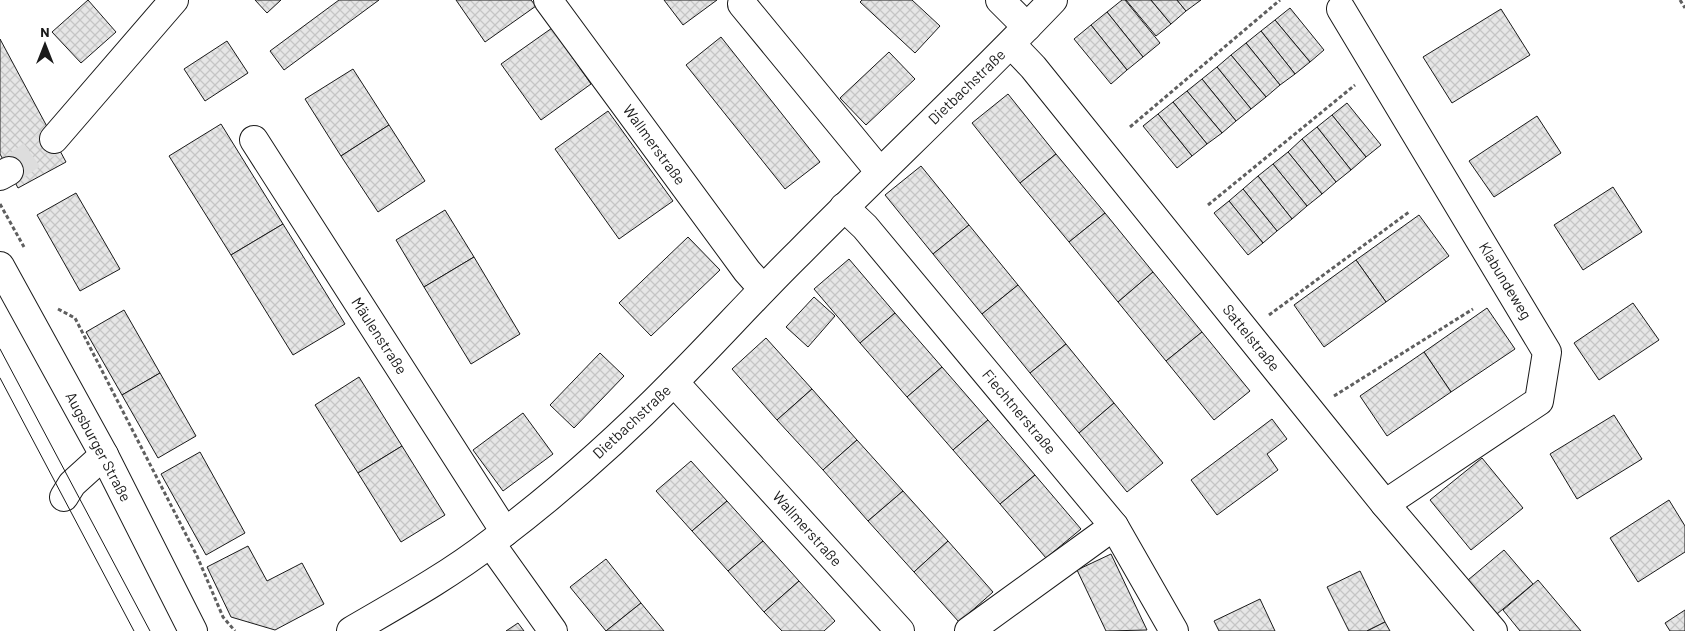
<svg xmlns="http://www.w3.org/2000/svg" width="1685" height="631" font-family="Barlow,sans-serif">
	<defs>
		<pattern id="building-cross-hatch" width="8" height="8" patternUnits="userSpaceOnUse" patternTransform="scale(1.25)"><rect width="8" height="8" fill="#e6e6e6"/><path d="M0 0l8 8M0 8l8-8" fill="none" stroke="#c5c5c5"/></pattern>
	</defs>
	<rect width="100%" height="100%" fill="#fff"/>
	<g fill="url(#building-cross-hatch)" stroke="#1a1a1a">
		<path d="M88,0L116,32L81,63L52,32Z"/>
		<path d="M255,0H281L267,13Z"/>
		<path d="M339,0H379L284,70L270,51Z"/>
		<path d="M456,0H531L536,6L485,42Z"/>
		<path d="M664,0H717L683,25Z"/>
		<path d="M862,0H912L940,26L915,53L860,2Z"/>
		<path d="M1122,0H1125L1160,43L1143,57L1107,12Z"/>
		<path d="M1126,0H1151L1171,24L1156,36Z"/>
		<path d="M1151,0H1177L1186,11L1171,24Z"/>
		<path d="M1177,0H1201L1186,11Z"/>
		<path d="M1290,8L1324,50L1310,62L1275,20Z"/>
		<path d="M1501,9L1530,55L1452,103L1423,57Z"/>
		<path d="M1107,12L1143,57L1127,70L1091,25Z"/>
		<path d="M1275,20L1310,62L1295,74L1261,31Z"/>
		<path d="M1091,25L1127,70L1111,84L1074,39Z"/>
		<path d="M552,28L591,84L541,120L501,64Z"/>
		<path d="M1261,31L1295,74L1280,85L1246,43Z"/>
		<path d="M721,37L820,162L785,189L686,65Z"/>
		<path d="M0,39L66,162L18,188L0,154Z"/>
		<path d="M227,41L248,73L205,101L184,69Z"/>
		<path d="M1246,43L1280,85L1266,97L1231,55Z"/>
		<path d="M889,52L915,79L866,125L840,98Z"/>
		<path d="M1231,55L1266,97L1251,109L1217,67Z"/>
		<path d="M1217,67L1251,109L1236,121L1202,79Z"/>
		<path d="M353,69L389,125L341,156L305,99Z"/>
		<path d="M1202,79L1236,121L1222,133L1187,91Z"/>
		<path d="M1187,91L1222,133L1207,144L1173,102Z"/>
		<path d="M1008,94L1056,154L1020,183L972,123Z"/>
		<path d="M1173,102L1207,144L1192,156L1158,114Z"/>
		<path d="M1347,103L1381,145L1366,157L1332,115Z"/>
		<path d="M608,111L673,201L619,239L555,149Z"/>
		<path d="M1158,114L1192,156L1177,168L1143,126Z"/>
		<path d="M1332,115L1366,157L1351,170L1317,127Z"/>
		<path d="M1537,116L1561,153L1494,197L1469,161Z"/>
		<path d="M221,124L283,224L231,255L169,156Z"/>
		<path d="M389,125L425,181L378,212L341,156Z"/>
		<path d="M1317,127L1351,170L1336,182L1302,139Z"/>
		<path d="M1302,139L1336,182L1322,194L1288,152Z"/>
		<path d="M1288,152L1322,194L1307,206L1273,164Z"/>
		<path d="M1056,154L1105,213L1069,242L1020,183Z"/>
		<path d="M1273,164L1307,206L1292,219L1258,176Z"/>
		<path d="M921,166L969,225L933,254L885,195Z"/>
		<path d="M1258,176L1292,219L1277,231L1243,189Z"/>
		<path d="M1613,187L1642,232L1583,270L1554,225Z"/>
		<path d="M1243,189L1277,231L1263,243L1229,201Z"/>
		<path d="M76,193L120,269L80,291L37,215Z"/>
		<path d="M1229,201L1263,243L1248,255L1214,213Z"/>
		<path d="M445,210L474,257L424,287L396,240Z"/>
		<path d="M1105,213L1153,272L1118,302L1069,242Z"/>
		<path d="M1419,215L1449,256L1386,302L1356,260Z"/>
		<path d="M283,224L345,324L293,355L231,255Z"/>
		<path d="M969,225L1018,285L982,314L933,254Z"/>
		<path d="M688,237L720,270L651,336L619,303Z"/>
		<path d="M474,257L520,334L471,364L424,287Z"/>
		<path d="M849,259L895,313L860,343L814,289Z"/>
		<path d="M1356,260L1386,302L1324,347L1294,305Z"/>
		<path d="M1153,272L1202,332L1166,361L1118,302Z"/>
		<path d="M1018,285L1066,344L1030,373L982,314Z"/>
		<path d="M814,297L835,316L808,347L786,327Z"/>
		<path d="M1633,303L1659,340L1599,380L1574,343Z"/>
		<path d="M1487,308L1515,349L1451,392L1424,352Z"/>
		<path d="M124,310L160,373L122,395L86,332Z"/>
		<path d="M895,313L942,367L907,397L860,343Z"/>
		<path d="M1202,332L1250,391L1214,420L1166,361Z"/>
		<path d="M766,338L812,389L777,420L732,369Z"/>
		<path d="M1066,344L1114,403L1079,433L1030,373Z"/>
		<path d="M1424,352L1451,392L1387,436L1360,396Z"/>
		<path d="M600,353L624,376L574,428L550,405Z"/>
		<path d="M942,367L988,420L953,450L907,397Z"/>
		<path d="M160,373L196,436L158,458L122,395Z"/>
		<path d="M359,377L402,446L358,473L315,405Z"/>
		<path d="M812,389L857,440L823,470L777,420Z"/>
		<path d="M1114,403L1163,463L1127,492L1079,433Z"/>
		<path d="M523,413L553,454L503,491L473,450Z"/>
		<path d="M1614,415L1642,459L1577,499L1550,454Z"/>
		<path d="M1272,419L1287,439L1267,454L1278,470L1217,515L1191,480Z"/>
		<path d="M988,420L1035,475L1000,504L953,450Z"/>
		<path d="M857,440L903,491L868,521L823,470Z"/>
		<path d="M402,446L445,515L401,542L358,473Z"/>
		<path d="M200,452L245,533L206,555L161,474Z"/>
		<path d="M1482,458L1523,508L1471,550L1430,500Z"/>
		<path d="M691,461L727,501L692,531L656,491Z"/>
		<path d="M1035,475L1081,529L1046,558L1000,504Z"/>
		<path d="M903,491L948,541L914,572L868,521Z"/>
		<path d="M1669,500L1685,526V552L1638,582L1610,538Z"/>
		<path d="M727,501L763,541L728,571L692,531Z"/>
		<path d="M763,541L799,581L764,612L728,571Z"/>
		<path d="M948,541L993,592L959,622L914,572Z"/>
		<path d="M248,546L267,581L302,563L324,604L275,630L231,617L207,567Z"/>
		<path d="M1504,550L1533,584L1497,614L1468,580Z"/>
		<path d="M1111,554L1147,630L1106,631L1077,570Z"/>
		<path d="M606,559L641,603L606,631L570,587Z"/>
		<path d="M1360,571L1385,622L1367,631H1349L1327,587Z"/>
		<path d="M1538,580L1581,631H1520L1503,610Z"/>
		<path d="M799,581L835,621L824,631H782L764,612Z"/>
		<path d="M1260,599L1275,631H1219L1214,621Z"/>
		<path d="M641,603L664,631H606Z"/>
		<path d="M1685,610V631H1670L1665,623Z"/>
		<path d="M1385,622L1390,631H1367Z"/>
		<path d="M518,623L524,631H506Z"/>
	</g>
	<g fill="none" stroke-linecap="round" stroke-linejoin="round">
		<path stroke="#ddd" stroke-width="28" stroke-dasharray="28 14" stroke-linecap="butt" d="M9,171L54,139"/>
		<g stroke="#1a1a1a" stroke-width="30">
			<g id="minor">
				<path d="M548,0L747,271L763,289"/>
				<path d="M1000,0L1027,27"/>
				<path d="M742,4L880,172"/>
				<path d="M1341,9L1547,352L1539,401L1385,504"/>
				<path d="M1011,44L1033,67L1385,504L1493,631"/>
				<path d="M54,139L174,0"/>
				<path d="M254,140L505,532"/>
				<path d="M0,176L9,171"/>
				<path d="M844,207L865,227L1114,526L1174,631"/>
				<path d="M674,382L900,631"/>
				<path d="M64,497L72,484L104,455"/>
				<path d="M491,544L553,631"/>
				<path d="M969,631L1114,526"/>
			</g>
		</g>
		<g stroke="#1a1a1a" stroke-width="30">
			<g id="major">
				<path d="M0,266L104,455L193,631"/>
				<path d="M351,631C399,603 448,576 492,542C556,494 618,439 674,382C717,339 757,294 800,252C884,167 971,86 1053,0"/>
			</g>
		</g>
		<g stroke="#5f5f5f" stroke-width="3" stroke-dasharray="4 2.5" stroke-linecap="butt">
			<path d="M1680,0L1685,8"/>
			<path d="M1130,127L1280,0"/>
			<path d="M0,204L24,247"/>
			<path d="M1208,205L1355,85"/>
			<path d="M58,309L75,318L197,556L223,617L235,631"/>
			<path d="M1269,315L1409,212"/>
			<path d="M1334,396L1473,309"/>
		</g>
		<use href="#minor" stroke="#fff" stroke-width="28"/>
		<use href="#major" stroke="#fff" stroke-width="28"/>
		<g stroke="#1a1a1a" stroke-width="1">
			<path d="M0,349L150,631"/>
			<path d="M0,378L134,631"/>
		</g>
	</g>
	<g text-anchor="middle" stroke-width="4" stroke-linejoin="round" paint-order="stroke">
		<g font-size="15" fill="#1a1a1a" stroke="#fff">
			<text transform="translate(967 87) rotate(-44)" y="5">Dietbachstraße</text>
			<text transform="translate(654 145) rotate(54)" y="5">Wallmerstraße</text>
			<text transform="translate(1505 281) rotate(59)" y="5">Klabundeweg</text>
			<text transform="translate(379 336) rotate(57)" y="5">Mäulenstraße</text>
			<text transform="translate(1251 338) rotate(51)" y="5">Sattelstraße</text>
			<text transform="translate(1019 412) rotate(50)" y="5">Fiechtnerstraße</text>
			<text transform="translate(632 422) rotate(-43)" y="5">Dietbachstraße</text>
			<text transform="translate(98 447) rotate(62)" y="5">Augsburger Straße</text>
			<text transform="translate(807 529) rotate(48)" y="5">Wallmerstraße</text>
		</g>
	</g>
	<g transform="translate(45 45)" stroke="#ffffff" stroke-width="4" paint-order="stroke">
	<path d="M0-4L9 19L0 12L-9 19Z" fill="#1a1a1a"/>
	<text y="-8" font-size="14" font-weight="bold" text-anchor="middle" fill="#1a1a1a">N</text>
	</g>
</svg>
